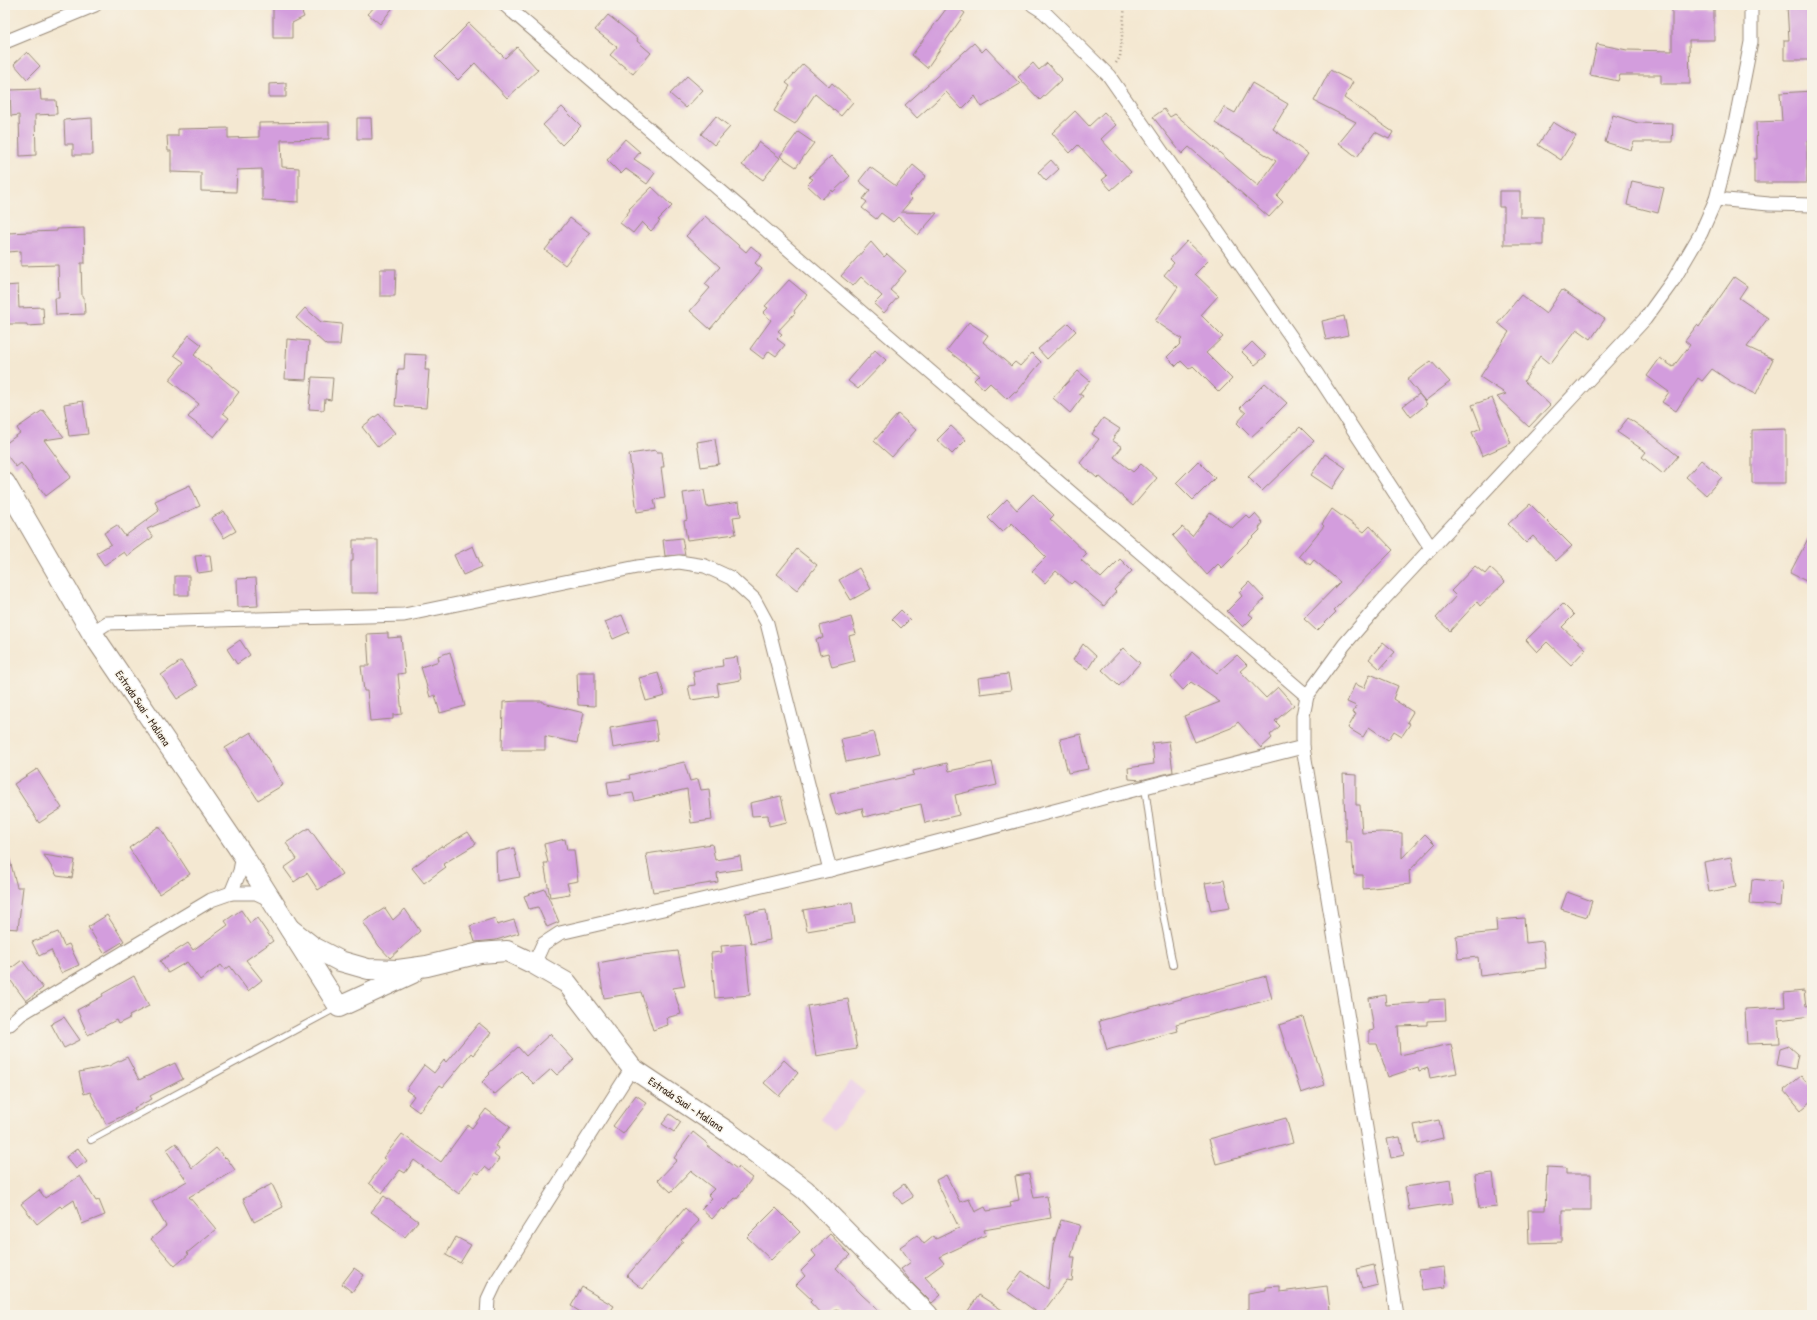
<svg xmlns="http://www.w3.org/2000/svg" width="1817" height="1320" font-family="'Patrick Hand',sans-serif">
	<rect width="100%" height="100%" fill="#f7f3e8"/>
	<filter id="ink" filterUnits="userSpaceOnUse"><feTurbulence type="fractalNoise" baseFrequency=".025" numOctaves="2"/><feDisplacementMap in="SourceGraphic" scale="8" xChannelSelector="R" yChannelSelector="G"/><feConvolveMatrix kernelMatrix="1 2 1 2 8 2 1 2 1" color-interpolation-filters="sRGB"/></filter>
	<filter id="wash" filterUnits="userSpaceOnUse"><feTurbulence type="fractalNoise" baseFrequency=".012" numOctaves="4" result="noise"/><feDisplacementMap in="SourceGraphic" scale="16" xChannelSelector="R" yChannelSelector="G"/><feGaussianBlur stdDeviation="0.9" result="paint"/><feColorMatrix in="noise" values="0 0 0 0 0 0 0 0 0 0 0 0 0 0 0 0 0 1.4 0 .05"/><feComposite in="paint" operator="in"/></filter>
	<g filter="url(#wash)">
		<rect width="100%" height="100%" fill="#f4e8d2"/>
		<path fill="#edd0e8" d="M851,1081L865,1092L834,1131L820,1119Z"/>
		<g id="blocks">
			<g fill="#d39ddd">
				<path d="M273,5H299L304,17L292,23V38H273Z"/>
				<path d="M376,5H395L380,24L368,14Z"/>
				<path d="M949,5H954L965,13L927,68L912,55Z"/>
				<path d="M1787,5H1808L1810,40H1811V60H1784V40H1789Z"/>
				<path d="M1672,7H1714V40H1689L1690,84H1661V75H1620L1618,81L1590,75L1597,44L1627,50L1672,51Z"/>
				<path d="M608,15L638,39L637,41L651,53L633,74L610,55L617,47L595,30Z"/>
				<path d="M469,23L505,58L517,47L538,70L507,98L475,63L458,80L435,57Z"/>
				<path d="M974,43L982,52L986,48L1020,84L982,107L975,96L962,109L946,92L917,118L905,105Z"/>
				<path d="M27,52L40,66L27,79L14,64Z"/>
				<path d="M1033,63L1039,70L1047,63L1062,79L1040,100L1018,77Z"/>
				<path d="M803,64L829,87L832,83L853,102L841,116L815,94L795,124L774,111L790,86L786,83Z"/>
				<path d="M1330,70L1353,82L1344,98L1393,132L1389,139L1375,132L1357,157L1339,143L1356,122L1314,101Z"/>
				<path d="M687,76L703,90L686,108L670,94Z"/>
				<path d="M286,83V97H269V84Z"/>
				<path d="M1252,83L1288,104L1273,129L1308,154L1277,196L1283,202L1269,217L1189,147L1182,154L1153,117L1164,109L1170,117L1175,114L1258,186L1276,161L1215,123L1224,107L1235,113Z"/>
				<path d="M40,89L41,100H56L57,114L35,115L36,155L20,156L19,115L11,116L10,90Z"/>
				<path d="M1812,91V141H1807V183H1754V159H1757L1756,122L1782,121L1780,93Z"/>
				<path d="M562,107L581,126L562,145L543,125Z"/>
				<path d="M1075,111L1089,126L1104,112L1116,125L1101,139L1131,172L1111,190L1102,180L1107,176L1078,145L1070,153L1052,133Z"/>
				<path d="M1613,115L1638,123L1673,124L1672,142H1634L1631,150L1605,142Z"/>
				<path d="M716,116L730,127L714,145L701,134Z"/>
				<path d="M92,118L93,155H73V144H65L64,120Z"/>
				<path d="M357,118H371L372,139H357Z"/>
				<path d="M329,122V139L281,140L282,167L299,168V202L262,200V169L237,170L236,192L201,191V173L171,172V151H168L167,136H178V129L228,128V138L259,137V123Z"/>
				<path d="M1553,122L1576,136L1561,160L1538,145Z"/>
				<path d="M798,132L814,143L796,167L780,156Z"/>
				<path d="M625,139L640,152L634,159L655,173L647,184L626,169L621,174L607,160Z"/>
				<path d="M759,142L780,158L763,180L742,165Z"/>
				<path d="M831,156L850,176L833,192L832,190L822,199L807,185L813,179L809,177Z"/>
				<path d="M1051,160L1059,169L1046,181L1038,172Z"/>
				<path d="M913,165L926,176L909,196L912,199L901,212L937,213L918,235L898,217L893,222L881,213L876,219L862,208L867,202L863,199L870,190L859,181L870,167L896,186Z"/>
				<path d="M1632,181L1664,188L1658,213L1627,205Z"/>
				<path d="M652,187L672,206L658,220L660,221L651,231L642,222L633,233L620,223L630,210L629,209Z"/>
				<path d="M1499,191H1520V217H1543V245H1504V207H1499Z"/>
				<path d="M705,216L746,252L751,246L762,255L755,263L762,269L710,329L690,311L710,288L705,284L720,267L686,236Z"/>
				<path d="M570,218L590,233L565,265L545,250Z"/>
				<path d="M84,228L85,263H81L82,297H84L85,314L56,315L55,298H59L58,265L21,266V251L8,252L7,233L57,231V229Z"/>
				<path d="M1187,241L1208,261L1195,274L1218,296L1201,315L1223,337L1206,353L1232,379L1219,392L1193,366L1189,369L1181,361L1176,366L1167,357L1181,343L1180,341L1182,339L1155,321L1178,287L1164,275L1174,263L1170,259Z"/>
				<path d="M871,242L884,257L887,254L906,271L890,290L898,297L884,313L874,304L882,296L861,277L853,286L841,276Z"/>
				<path d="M380,269H396L395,296H380Z"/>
				<path d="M1734,277L1747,286L1739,298L1768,318L1747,347L1773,359L1756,394L1731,382L1712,369L1702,381L1698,378L1676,411L1662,402L1669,392L1647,376L1660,358L1673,367L1690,345L1685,341L1697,325L1699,327Z"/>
				<path d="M789,280L807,295L794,311L795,313L778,331L782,334L777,339L785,345L776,356L769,351L763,359L750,349L771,320L763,313L768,308L765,306Z"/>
				<path d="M18,285L19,308L43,307L44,325L27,326V324H5V286Z"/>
				<path d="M1562,290L1605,319L1591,339L1577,329L1550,364L1540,356L1524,381L1550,405L1529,427L1497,397L1506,394L1480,377L1509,332L1498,323L1521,295L1546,314Z"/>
				<path d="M305,308L321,322L342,324L340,345H326L296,318Z"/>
				<path d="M1344,316L1348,335L1326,340L1322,321Z"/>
				<path d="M969,322L988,335L983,342L1011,366L1015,362L1020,366L1032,353L1041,362L1016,393L1014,392L1007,399L990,383L984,389L974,380L979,375L947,350Z"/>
				<path d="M1068,323L1076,331L1047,359L1038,349Z"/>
				<path d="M189,335L202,345L194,355L239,392L223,413L229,418L214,437L188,417L199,404L169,380L184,362L174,355Z"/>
				<path d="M287,339L309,341L306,380L285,379Z"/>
				<path d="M1252,342L1266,356L1255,365L1242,352Z"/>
				<path d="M875,350L886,360L858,389L848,381Z"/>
				<path d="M405,354L426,355L425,370H429L426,408L395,406L398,369H404Z"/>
				<path d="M1431,361L1450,382L1425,401L1407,379Z"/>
				<path d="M1078,371L1090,381L1079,394L1083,396L1070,413L1053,398Z"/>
				<path d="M312,377L333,378L331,400L325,399L324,410L309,409Z"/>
				<path d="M1265,383L1287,403L1262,428H1261L1251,437L1237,423L1246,413L1240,408Z"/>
				<path d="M1419,394L1427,404L1411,417L1403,406Z"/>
				<path d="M1492,398L1511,443L1482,456L1472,432L1481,428L1472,405Z"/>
				<path d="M83,401L88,434L69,436L64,404Z"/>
				<path d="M43,410L64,437L44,440L71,477L46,496L21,463L16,467L5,453V444L20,433L17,428Z"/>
				<path d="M379,414L395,433L378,447L362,427Z"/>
				<path d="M898,414L916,430L892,457L874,441Z"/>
				<path d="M1103,418L1120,429L1112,440L1122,447L1114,457L1133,472L1141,464L1157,478L1133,506L1099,476L1097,478L1080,463L1099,439L1092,434Z"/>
				<path d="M1628,418L1651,434L1678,456L1663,474L1642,457L1646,452L1617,432Z"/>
				<path d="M951,426L966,440L952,454L937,440Z"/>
				<path d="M1300,427L1314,441L1262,491L1248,477Z"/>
				<path d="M1786,429V483H1752V430Z"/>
				<path d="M715,439L719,464L701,467L697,442Z"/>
				<path d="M656,450L657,452H662L664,467H661L665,498L654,500L656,509L637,512L629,454Z"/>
				<path d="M1325,454L1346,468L1332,489L1311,475Z"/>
				<path d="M1701,460L1722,477L1706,495L1686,477Z"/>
				<path d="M1198,461L1215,478L1193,500L1176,483Z"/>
				<path d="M190,485L200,506L147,529L153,537L127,556L124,552L104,565L96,553L111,544L104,533L117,525L125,536L159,511L155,501Z"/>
				<path d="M704,490L707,507L739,502L741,516L733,517L736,534L687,540L684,521L687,520L683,493Z"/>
				<path d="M1033,494L1054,515L1050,519L1087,554L1081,560L1101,578L1120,559L1132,571L1114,590L1116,592L1104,606L1074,581L1071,584L1056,571L1045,583L1032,571L1046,557L1012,523L1002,532L988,518L1007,499L1017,510Z"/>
				<path d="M1530,504L1572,546L1556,561L1533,536L1526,543L1508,524Z"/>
				<path d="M1332,509L1364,532L1370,526L1393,550L1334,610L1336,612L1317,631L1304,619L1340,582L1314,560L1310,565L1299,556L1324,526L1322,524Z"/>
				<path d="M224,511L236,531L224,538L211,518Z"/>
				<path d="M1210,512L1232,528L1246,515L1250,519L1255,514L1263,523L1259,528L1260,530L1222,568L1218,564L1207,575L1173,536L1182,527L1192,536Z"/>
				<path d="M1812,531V584L1790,573Z"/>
				<path d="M682,538L685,555L665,556L663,540Z"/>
				<path d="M353,540H378V593H351V561H353Z"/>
				<path d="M473,546L482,567L463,575L454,555Z"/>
				<path d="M797,549L817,565L797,590L777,574Z"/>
				<path d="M210,555L212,571L198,573L195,556Z"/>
				<path d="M1475,566L1485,574L1490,568L1505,582L1480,606L1477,602L1450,631L1436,618L1456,596L1451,591Z"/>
				<path d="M859,568L871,589L851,600L839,580Z"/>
				<rect x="175" y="576" width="14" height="19"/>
				<path d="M256,578L258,606L238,607L237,579Z"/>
				<path d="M1249,582L1265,599L1249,614L1253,617L1243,627L1227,611L1242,596L1239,592Z"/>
				<path d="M1563,604L1574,615L1562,627L1586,649L1571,665L1547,642L1537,652L1526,640Z"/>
				<path d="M901,610L910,619L901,628L892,619Z"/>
				<path d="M622,615L629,632L613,639L605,622Z"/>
				<path d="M851,617L856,634L849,636L855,661L832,667L828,653L820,655L816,639L823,638L820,626Z"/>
				<path d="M388,633V638L401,637L405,673L398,674L402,714L393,715V719L370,721L367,691H364L361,666H369L367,634Z"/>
				<path d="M240,640L250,655L237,664L227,649Z"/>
				<path d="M1383,642L1395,652L1380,669L1369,659Z"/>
				<path d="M1083,644L1096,656L1088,669L1073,660Z"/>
				<path d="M1123,648L1140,663L1119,686L1102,670Z"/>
				<path d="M450,652L465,706L440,713L435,695L430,697L421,667L439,661L438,656Z"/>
				<path d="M1193,652L1217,673L1237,655L1247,665L1240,671L1266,698L1278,687L1294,705L1275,721L1280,726L1270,735L1272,738L1261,748L1238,722L1231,728L1195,742L1184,716L1220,702L1191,682L1183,690L1171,677Z"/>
				<path d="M737,657L741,680L717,684L719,696L691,700L688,686L695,685L693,671L723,666L722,659Z"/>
				<path d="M181,661L198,686L177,699L161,675Z"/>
				<path d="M577,672H595V706L578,705Z"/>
				<path d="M658,673L665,696L646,701L639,678Z"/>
				<path d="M1008,674L1011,690L980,694L978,678Z"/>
				<path d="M1370,674L1398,686L1393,699L1413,712L1407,722L1410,724L1402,736L1394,731L1388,740L1369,727L1363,737L1348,728L1356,714L1353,713L1356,706L1347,702L1355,684L1364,688Z"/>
				<path d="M519,701H543V703L584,713L577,743L545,736V750H502L503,702Z"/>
				<path d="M655,720L658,740L613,748L610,728Z"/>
				<path d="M251,732L283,785L258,800L225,748Z"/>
				<path d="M874,732L880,755L846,762L841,739Z"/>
				<path d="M1081,734L1088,769L1068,773L1060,739Z"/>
				<path d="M1169,741L1173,772L1141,780L1129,779L1128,768L1154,764L1152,743Z"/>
				<path d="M684,762L690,781L698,779L701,790L709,789L712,820L691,823L687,789L635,801L633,793L609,796L607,782L630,779L629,775Z"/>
				<path d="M992,762L997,785L955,795L959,815L925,823L921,804L864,817L862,808L836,815L830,794L914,775L913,771L947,763L949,771Z"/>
				<path d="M37,769L62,808L39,823L14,784Z"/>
				<path d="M1343,774L1356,775V805H1360L1362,833L1381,832L1402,833V858L1425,834L1435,844L1409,871L1410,884L1363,889V875H1354L1351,842H1346Z"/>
				<path d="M781,796L787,822L769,826L768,815L752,816L750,803Z"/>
				<path d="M159,826L190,874L159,894L129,848Z"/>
				<path d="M309,828L342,874L318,890L307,873L294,882L284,868L297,859L286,843Z"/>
				<path d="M468,832L476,844L443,864L446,867L424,883L412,868L441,846L443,847Z"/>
				<path d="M565,839L567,850H574L578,881L567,883L570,894L550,897L544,863H548L544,844Z"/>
				<path d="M712,844L715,860L740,856L742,869L717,873L718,882L653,892L646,854Z"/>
				<path d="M514,848L520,877L497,881L496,852Z"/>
				<path d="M44,855L75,860L72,878L57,876Z"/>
				<path d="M5,857H9L17,887H23L18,929L5,928Z"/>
				<path d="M1731,857L1736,887L1709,892L1704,862Z"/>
				<path d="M1752,879L1782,882L1780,906L1750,904Z"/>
				<path d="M1224,880L1230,908L1211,911L1205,883Z"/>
				<path d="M545,889L559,922L547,927L538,907L529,909L524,896Z"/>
				<path d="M1567,892L1592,901L1587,917L1561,909Z"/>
				<path d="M852,902L855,923L807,931L803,910Z"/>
				<path d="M385,908L393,920L405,909L420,931L390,958L379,946L363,922Z"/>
				<path d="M241,910L250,923L257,918L273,941L246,960L262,980L248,991L230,966L225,970L221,965L200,980L187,962L168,973L160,961L188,943L193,950L228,925L225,921Z"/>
				<path d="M766,910L770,940L751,944L745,913Z"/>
				<path d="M107,915L124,941L104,953L88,927Z"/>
				<path d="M495,918L497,925L514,920L519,933L496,940L475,942L470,926Z"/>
				<path d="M1524,918L1526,943L1543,941L1546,968L1480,976L1478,957L1458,959L1456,936L1497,932L1496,920Z"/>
				<path d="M58,932L64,946L69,944L79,965L61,973L51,950L39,956L32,942Z"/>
				<path d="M745,944L750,995L715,998L711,953L722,952L721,946Z"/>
				<path d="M678,951L685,986L673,988L681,1014L666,1018L668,1025L653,1030L641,992L604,998L598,963L634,956Z"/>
				<path d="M22,960L43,988L26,1001L5,973Z"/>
				<path d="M134,976L149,1006L129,1016L130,1018L118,1024L116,1020L88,1035L77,1010L103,996L102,994Z"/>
				<path d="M1266,976L1272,999L1176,1024L1178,1031L1107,1050L1099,1021Z"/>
				<path d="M1804,991L1806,1006L1812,1005V1016L1778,1020L1780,1043L1747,1044L1745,1009L1785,1007L1784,993Z"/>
				<path d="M1385,995L1386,1005L1429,1002V1000L1445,999L1446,1020L1427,1021V1025L1398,1026L1400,1055L1451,1044L1457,1073L1430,1078L1428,1068L1419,1071L1418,1067L1388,1077L1377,1044H1369V1031L1374,1030L1369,998Z"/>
				<path d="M848,999L857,1049L816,1056L807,1006Z"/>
				<path d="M64,1017L80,1040L64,1048L51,1024Z"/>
				<path d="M1303,1017L1325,1085L1301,1093L1279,1025Z"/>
				<path d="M479,1023L491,1033L473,1055L471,1053L443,1087L440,1085L419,1112L408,1104L414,1096L406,1090L424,1065L434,1073L444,1060L446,1062Z"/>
				<path d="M550,1034L574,1060L557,1075L551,1069L534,1084L521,1071L494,1095L482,1082L490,1074L489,1073L518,1047L526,1056Z"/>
				<path d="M1789,1046L1798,1054L1795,1069L1777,1065L1780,1049Z"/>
				<path d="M127,1057L139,1080L175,1063L183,1079L150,1096L152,1099L134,1108L135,1110L106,1124L90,1092L84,1094L79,1072L109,1066Z"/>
				<path d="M784,1060L798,1073L779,1096L764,1083Z"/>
				<path d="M1801,1076L1812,1089V1101L1801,1110L1784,1090Z"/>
				<path d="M636,1095L647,1103L623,1134L613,1126Z"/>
				<path d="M486,1109L510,1127L495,1146L499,1148L494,1155L499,1159L490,1171L485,1167L479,1174L475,1172L459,1194L414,1160L405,1173L400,1170L382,1193L369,1183L386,1160L383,1158L402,1134L441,1162L468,1125L472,1128Z"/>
				<path d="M670,1114L681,1122L674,1132L662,1124Z"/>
				<path d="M1286,1118L1293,1143L1216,1164L1209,1139Z"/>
				<path d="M1439,1120L1443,1138L1418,1144L1414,1125Z"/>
				<path d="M693,1132L708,1144L707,1146L737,1169L738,1167L752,1178L737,1199L735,1198L724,1210L722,1208L712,1219L701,1209L712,1198L708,1195L714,1189L691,1171L671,1192L658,1180L677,1160L674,1158Z"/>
				<path d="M1400,1137L1404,1155L1391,1158L1387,1139Z"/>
				<path d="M176,1143L192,1168L216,1148L225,1158L226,1157L235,1170L189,1197L216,1229L187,1253L189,1254L175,1266L151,1239L166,1226L152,1202L187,1181L166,1150Z"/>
				<path d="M78,1148L87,1161L76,1169L66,1157Z"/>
				<path d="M1547,1167L1566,1168V1174H1591V1210H1562V1242L1529,1243L1528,1210H1545Z"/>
				<path d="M1493,1173L1497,1207L1479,1209L1475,1175Z"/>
				<path d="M1029,1174L1034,1198L1047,1196L1051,1218L984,1230L986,1235L939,1257L944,1263L925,1277L941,1295L932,1303L912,1283L901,1269L911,1262L900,1247L917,1235L924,1244L934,1236L936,1239L959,1228L936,1180L946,1175L960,1202L969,1199L975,1212L985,1207L987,1211L1011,1207L1010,1202L1019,1200L1015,1176Z"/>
				<path d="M80,1176L96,1201L99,1200L105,1215L82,1224L74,1200L62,1208L60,1206L37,1224L21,1204L39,1190L45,1198Z"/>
				<path d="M1451,1180L1454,1203L1409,1210L1405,1187Z"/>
				<path d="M272,1184L283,1207L254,1222L243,1199Z"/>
				<path d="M904,1184L913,1197L902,1204L893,1192Z"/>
				<path d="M384,1196L418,1221L405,1237L371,1212Z"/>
				<path d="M685,1208L699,1221L681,1240L683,1241L643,1289L627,1276Z"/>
				<path d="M776,1208L800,1232L771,1260L747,1237Z"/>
				<path d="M1061,1220L1080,1225L1071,1257H1075L1072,1281L1067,1280L1041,1315L1007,1291L1022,1271L1048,1289L1053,1245Z"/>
				<path d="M830,1234L850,1255L836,1268L862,1295L884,1315H844L839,1310L838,1311L836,1310L830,1315H822L810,1302L812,1300L796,1285L805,1276L801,1271L816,1256L812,1251Z"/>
				<path d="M456,1237L471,1245L460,1263L446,1255Z"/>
				<path d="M1374,1265L1378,1285L1362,1289L1357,1269Z"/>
				<path d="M1444,1267L1446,1287L1422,1290L1419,1270Z"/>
				<path d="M354,1268L364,1275L352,1292L342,1284Z"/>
				<path d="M1280,1286V1292L1327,1286L1330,1310L1289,1315H1248V1293L1266,1290V1287Z"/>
				<path d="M582,1287L614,1306L608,1315H585L571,1306Z"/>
				<path d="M979,1295L1010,1315H965Z"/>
			</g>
		</g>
	</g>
	<g filter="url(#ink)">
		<use href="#blocks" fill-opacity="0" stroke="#988978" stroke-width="1"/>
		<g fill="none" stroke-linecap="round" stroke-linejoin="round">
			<g stroke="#988978" stroke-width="8">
				<g id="service">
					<path d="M1145,787L1161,904L1173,965"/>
					<path d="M91,1140L336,1008"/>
				</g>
			</g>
			<g stroke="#988978" stroke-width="15">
				<g id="minor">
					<path d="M505,5L1307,696"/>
					<path d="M1033,5L1044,12L1109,76L1317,374L1431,548"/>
					<path d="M5,42L95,5"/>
					<path d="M1716,199L1769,204L1812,205"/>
					<path d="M92,633L107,623L404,615L637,567L679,562L705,566L731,578L754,599L767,623L830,870"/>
					<path d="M231,893L240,871L243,855"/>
					<path d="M534,964L543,944L560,933L830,870L1145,787L1303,747"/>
					<path d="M5,1025L10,1024L21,1014L211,900L231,893H256L271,900"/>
					<path d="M487,1315L488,1299L496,1282L632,1068"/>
					<path d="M1397,1315L1303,747V716L1307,696L1344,645L1382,601L1645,319L1674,279L1701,233L1716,199L1734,129L1751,42V5"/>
				</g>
			</g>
			<g stroke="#988978" stroke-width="22">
				<g id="primary">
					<path d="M5,483L92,633L243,855L339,1007L413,973"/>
					<path d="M290,929L313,947L340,961L368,969L398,970L427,966L480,953L507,951L534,964L567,983L632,1068L728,1132L805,1190L928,1315"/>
				</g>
			</g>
			<path stroke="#988978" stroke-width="2.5" stroke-dasharray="1 3" stroke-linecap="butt" d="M1116,63L1120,57L1125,5"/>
			<use href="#service" stroke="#fff" stroke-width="6"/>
			<use href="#minor" stroke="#fff" stroke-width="13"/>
			<use href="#primary" stroke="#fff" stroke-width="20"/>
		</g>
	</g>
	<g text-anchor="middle" stroke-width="3" stroke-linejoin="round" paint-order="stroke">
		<g font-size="11" fill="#3b2a1e" stroke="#f7f3e8">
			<text transform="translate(143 708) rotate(56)" y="4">Estrada Suai - Maliana</text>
			<text transform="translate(686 1104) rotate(34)" y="4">Estrada Suai - Maliana</text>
		</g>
	</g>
	<rect width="1817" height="1320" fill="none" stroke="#f7f3e8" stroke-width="20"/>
</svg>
